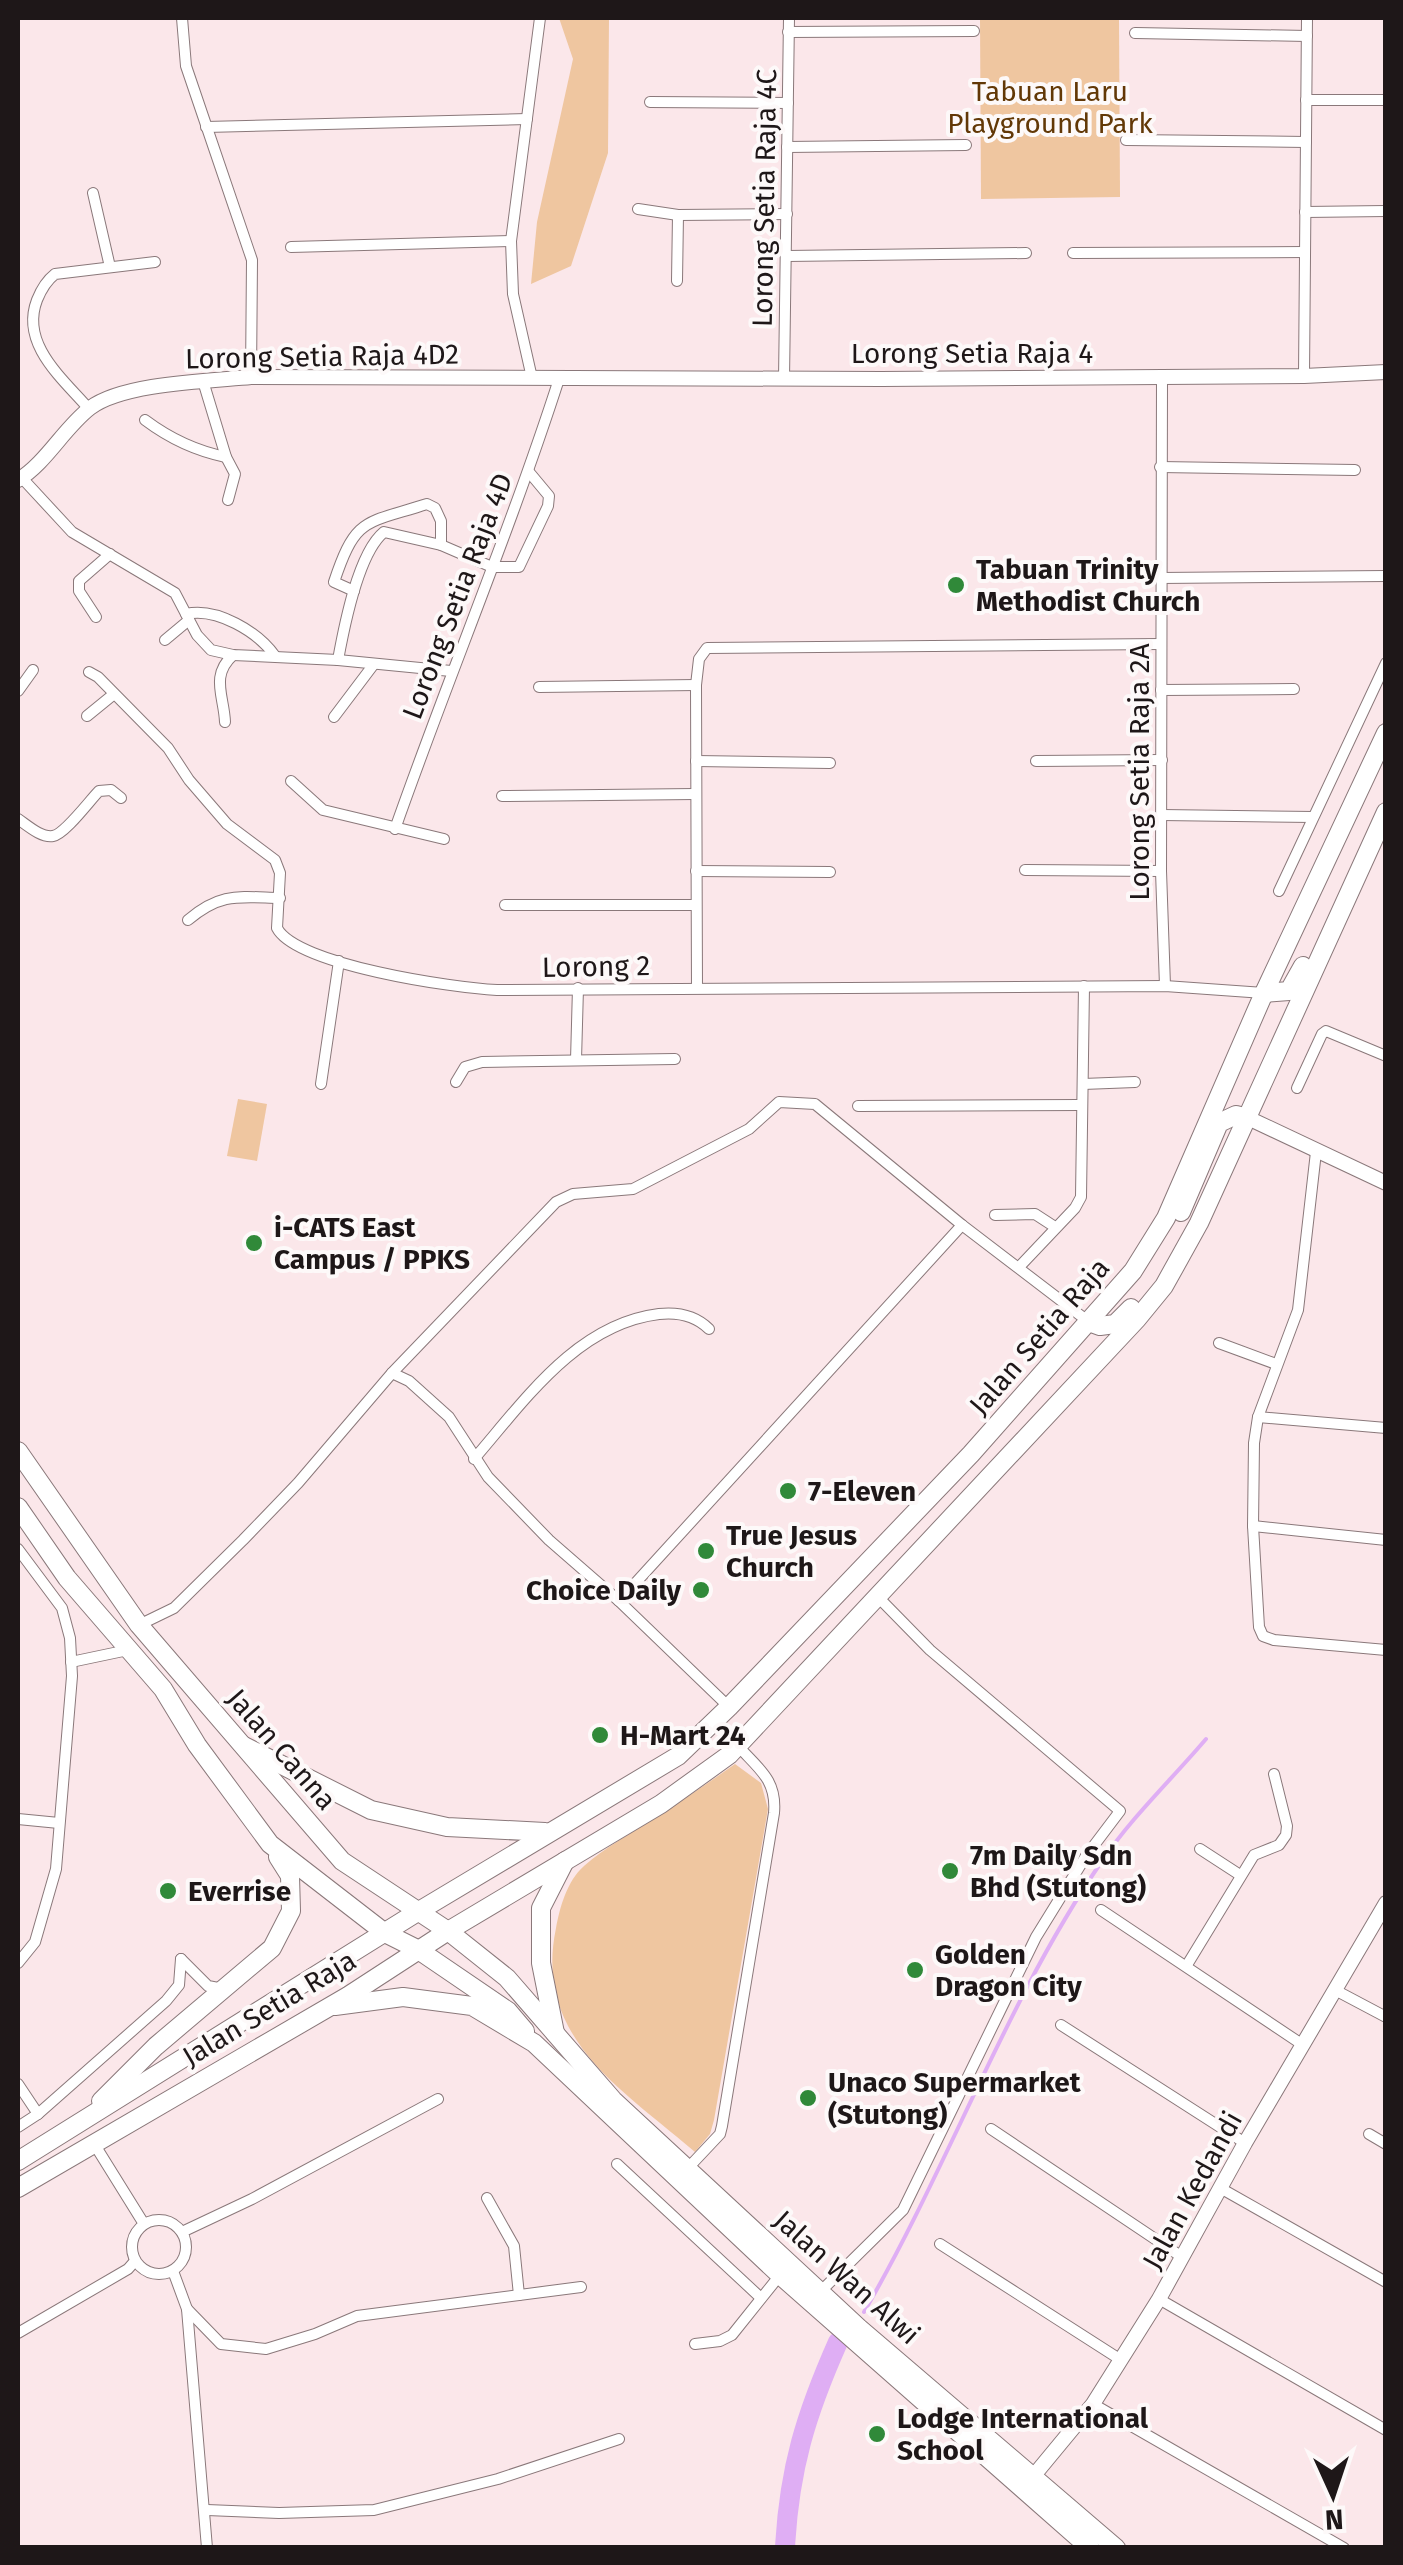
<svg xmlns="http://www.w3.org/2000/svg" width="1403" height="2565" font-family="'Fira Sans',sans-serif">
	<rect width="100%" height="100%" fill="#fbe7ea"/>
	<g fill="#efc6a0">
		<path d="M559,18H609L608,153L571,266L531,284L537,222L573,59Z"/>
		<path d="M980,18H1119L1120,197L981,199Z"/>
		<path d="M238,1099L267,1104L257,1161L227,1156Z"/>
		<path d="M735,1764L761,1783L768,1809L714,2120L710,2134L695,2152C622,2089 533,2038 556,1928C560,1907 567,1881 584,1866C604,1848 630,1834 653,1819C681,1802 708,1783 735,1764Z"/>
	</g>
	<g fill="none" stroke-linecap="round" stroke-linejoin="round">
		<path stroke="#dfaef4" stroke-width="4" d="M864,2312C949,2166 1007,1999 1102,1861C1131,1818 1172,1779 1206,1739"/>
		<path stroke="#dfaef4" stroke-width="20" d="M785,2548C789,2469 806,2414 838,2342"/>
		<g stroke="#8a787a" stroke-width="12">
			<g id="minor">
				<path d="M182,18L186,66L252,260L251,377"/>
				<path d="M788,32L974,31"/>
				<path d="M1135,33L1307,36"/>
				<path d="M1306,100H1386"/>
				<path d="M650,102L788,103"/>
				<path d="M206,127L527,119"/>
				<path d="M1126,140L1306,142"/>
				<path d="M787,147L966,145"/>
				<path d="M93,193L110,267"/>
				<path d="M638,209L678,215L787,214"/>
				<path d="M1305,212L1386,211"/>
				<path d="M291,247L511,241"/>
				<path d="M1073,253L1305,252"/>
				<path d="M787,256L1026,253"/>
				<path d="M677,281L678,215"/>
				<path d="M1304,376L1307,18"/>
				<path d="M1162,377L1161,871L1165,986"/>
				<path d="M532,378L513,294L511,241L540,18"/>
				<path d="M784,379L789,18"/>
				<path d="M203,381L226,457L235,474L228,500"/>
				<path d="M89,409C62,378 20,344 37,300C41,290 46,281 55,274L155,262"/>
				<path d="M145,420C169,438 196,451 226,457"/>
				<path d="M1160,467L1355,470"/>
				<path d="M22,478L72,532L175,593L197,635L211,650L233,655L338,660L451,671"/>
				<path d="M1160,578L1386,576"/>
				<path d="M354,591L334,582C356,516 365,524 427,504L435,508L441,521V545"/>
				<path d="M186,614C217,607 258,632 275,656"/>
				<path d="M96,617L79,591V581L110,554"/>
				<path d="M165,640L189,620"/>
				<path d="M338,660C344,627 358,553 384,532L441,545L492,567H519L548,506L549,496L529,472"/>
				<path d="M89,672L98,677L168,748L189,780L227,824L275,860L280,873L277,928C296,965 454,988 497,990L1165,986L1264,993"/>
				<path d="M539,687L696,685"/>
				<path d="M1161,690L1294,689"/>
				<path d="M18,691L33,670"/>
				<path d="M87,716L114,694"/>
				<path d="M334,717L374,664"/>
				<path d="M225,722C224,696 210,676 233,655"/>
				<path d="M696,761L830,763"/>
				<path d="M1036,761L1162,760"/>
				<path d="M291,781L323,810L444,839"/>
				<path d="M502,796L695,794"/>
				<path d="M1162,815L1313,817"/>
				<path d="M18,819C27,825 41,838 53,836C65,834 90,800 99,791L111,790L121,798"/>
				<path d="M395,829C448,678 510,531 559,379"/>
				<path d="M1025,870L1161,871"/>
				<path d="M696,871L830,872"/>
				<path d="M1279,891L1386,663"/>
				<path d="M505,905H695"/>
				<path d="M188,920C221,892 239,897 280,898"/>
				<path d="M697,987L696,685L699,659L707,648L1161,644"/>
				<path d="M576,1060L578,988"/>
				<path d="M456,1082L465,1067L482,1062L675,1059"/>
				<path d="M321,1084L339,961"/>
				<path d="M1083,1084L1135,1082"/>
				<path d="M1297,1088L1322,1034L1326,1031L1386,1056"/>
				<path d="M858,1106L1081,1105"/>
				<path d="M1316,1152L1298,1310L1258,1417L1254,1443L1253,1526L1259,1627L1263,1636L1274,1640L1386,1650"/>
				<path d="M995,1215L1035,1214L1055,1227"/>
				<path d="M1019,1267L1075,1208L1081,1197L1084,986"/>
				<path d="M1219,1343L1276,1364"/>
				<path d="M392,1373L409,1381L449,1417L488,1477L549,1540L619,1601L729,1707"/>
				<path d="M1258,1417L1386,1428"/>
				<path d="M474,1459C525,1400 577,1324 659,1314C678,1312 696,1316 709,1329"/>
				<path d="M1253,1526L1386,1540"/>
				<path d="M18,1549L62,1608L70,1638L72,1676L56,1869L35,1942L18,1963"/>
				<path d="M619,1601L962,1225"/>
				<path d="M139,1625L174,1608L243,1540L298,1483L392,1373L556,1202L573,1194L633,1189L749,1129L779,1102L815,1104L962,1225L1089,1322"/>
				<path d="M71,1662L128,1650"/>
				<path d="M18,1819L59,1823"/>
				<path d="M1200,1849L1240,1875"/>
				<path d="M1101,1910L1303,2045"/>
				<path d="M181,1959L208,1986L223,1989"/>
				<path d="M1187,1965L1254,1855L1279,1845L1286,1835L1287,1826L1274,1774"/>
				<path d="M1335,1990L1386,2017"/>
				<path d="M1061,2025L1245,2143"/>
				<path d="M18,2084L38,2114"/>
				<path d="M18,2127L38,2114L166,2001L179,1985L181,1959"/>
				<path d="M991,2129L1182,2257"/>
				<path d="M1369,2134L1386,2144"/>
				<path d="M93,2142L144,2224"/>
				<path d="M617,2164L761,2298"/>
				<path d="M688,2168L720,2134L722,2126L774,1813C777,1780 759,1769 738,1746"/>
				<path d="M1222,2189L1386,2282"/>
				<path d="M487,2198L514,2246L519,2295"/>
				<circle cx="159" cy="2247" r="27"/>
				<path d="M182,2232L252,2199L438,2099"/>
				<path d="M940,2244L1121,2360"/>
				<path d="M173,2271L187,2309L207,2548"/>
				<path d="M821,2291L903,2210L1036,1937L1086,1856L1120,1811L930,1650L878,1597"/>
				<path d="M1159,2299L1386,2430"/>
				<path d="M187,2309L221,2344L266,2349L315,2334L357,2316L581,2287"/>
				<path d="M18,2333L128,2269L135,2261"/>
				<path d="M695,2344L720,2341L732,2335L780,2275"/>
				<path d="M1093,2404L1344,2548"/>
				<path d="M207,2510L279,2513L374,2510L498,2479L619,2439"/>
			</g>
		</g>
		<g stroke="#8a787a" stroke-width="16">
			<g id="tertiary">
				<path d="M18,480C46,463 64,428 90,408C123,383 210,381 251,377L881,379L1304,376L1386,372"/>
				<path d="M1248,1118L1386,1183"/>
				<path d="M1026,2485L1093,2404L1159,2299L1245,2143L1386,1903"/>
			</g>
		</g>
		<g stroke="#8a787a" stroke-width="20">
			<g id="primary">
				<path d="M1264,993L1289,991L1303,966"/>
				<path d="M1181,1212L1219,1123L1236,1115L1248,1118"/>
				<path d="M1089,1322L1100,1326L1115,1324L1131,1308"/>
				<path d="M244,1746L371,1810L447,1827L545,1832"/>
				<path d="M419,1911L678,1756L729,1707L971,1454L1133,1271L1166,1218L1264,993L1386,733"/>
				<path d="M417,1949L508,2011L525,2031"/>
				<path d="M335,2006L403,1997L472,2006L534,2043L780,2275L1090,2548"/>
				<path d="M555,2033L541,1963V1908L565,1861"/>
				<path d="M1116,2548L859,2328L613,2100L507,1978L448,1931L661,1804L729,1755L1137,1319L1164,1286L1199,1223L1386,812"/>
			</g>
		</g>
		<g stroke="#8a787a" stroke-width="20">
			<g id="trunk">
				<path d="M18,1451L139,1625L342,1861L448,1931L348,1996L18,2188"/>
				<path d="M18,1507L67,1578L163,1689L197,1745L270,1844L385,1933L417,1949"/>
				<path d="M101,2101L156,2046L272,1948L291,1911L290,1876L278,1857"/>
				<path d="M18,2161L419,1911"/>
			</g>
		</g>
		<use href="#minor" stroke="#fff" stroke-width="10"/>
		<use href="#tertiary" stroke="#fff" stroke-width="14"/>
		<use href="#primary" stroke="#fff" stroke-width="18"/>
		<use href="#trunk" stroke="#fff" stroke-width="18"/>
	</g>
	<g fill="#308939" stroke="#fdf9f9" stroke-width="4">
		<circle cx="956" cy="585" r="10"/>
		<circle cx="254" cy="1243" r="10"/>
		<circle cx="788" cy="1491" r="10"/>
		<circle cx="706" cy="1551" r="10"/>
		<circle cx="701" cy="1590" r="10"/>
		<circle cx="600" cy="1735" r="10"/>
		<circle cx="950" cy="1871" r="10"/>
		<circle cx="168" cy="1891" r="10"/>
		<circle cx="915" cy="1970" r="10"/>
		<circle cx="808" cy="2098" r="10"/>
		<circle cx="877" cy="2434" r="10"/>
	</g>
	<g text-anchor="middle" stroke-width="8" stroke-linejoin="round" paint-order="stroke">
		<g font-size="28" fill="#623806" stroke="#fdf9f9">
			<text x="1050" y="101">Tabuan Laru<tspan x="1050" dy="32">Playground Park</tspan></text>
		</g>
		<g font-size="28" fill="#1e1718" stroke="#fdf9f9">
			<text transform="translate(764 198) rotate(-89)" y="10">Lorong Setia Raja 4C</text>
			<text x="972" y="363">Lorong Setia Raja 4</text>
			<text transform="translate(322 356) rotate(-1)" y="10">Lorong Setia Raja 4D2</text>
			<text transform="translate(457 596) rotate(-69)" y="10">Lorong Setia Raja 4D</text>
			<text transform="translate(1139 772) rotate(-90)" y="10">Lorong Setia Raja 2A</text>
			<text transform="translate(596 966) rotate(-1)" y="10">Lorong 2</text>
			<text transform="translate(1039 1336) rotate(-49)" y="10">Jalan Setia Raja</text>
			<text transform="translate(282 1749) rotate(49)" y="10">Jalan Canna</text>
			<text transform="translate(269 2008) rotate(-31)" y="10">Jalan Setia Raja</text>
			<text transform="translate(1192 2190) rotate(-61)" y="10">Jalan Kedandi</text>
			<text transform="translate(847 2277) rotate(42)" y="10">Jalan Wan Alwi</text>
		</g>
		<g font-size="28" font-weight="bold" fill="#1e1718" stroke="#fdf9f9" text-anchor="start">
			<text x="976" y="579">Tabuan Trinity<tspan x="976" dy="32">Methodist Church</tspan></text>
			<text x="274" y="1237">i-CATS East<tspan x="274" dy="32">Campus / PPKS</tspan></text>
			<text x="808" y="1501">7-Eleven</text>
			<text x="726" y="1545">True Jesus<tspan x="726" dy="32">Church</tspan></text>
			<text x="681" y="1600" text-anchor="end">Choice Daily</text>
			<text x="620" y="1745">H-Mart 24</text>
			<text x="970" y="1865">7m Daily Sdn<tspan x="970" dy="32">Bhd (Stutong)</tspan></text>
			<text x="188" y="1901">Everrise</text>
			<text x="935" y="1964">Golden<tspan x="935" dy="32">Dragon City</tspan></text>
			<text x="828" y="2092">Unaco Supermarket<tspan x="828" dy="32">(Stutong)</tspan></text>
			<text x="897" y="2428">Lodge International<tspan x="897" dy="32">School</tspan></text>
		</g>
	</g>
	<rect width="1403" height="2565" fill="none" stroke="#1e1718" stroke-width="40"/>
	<g transform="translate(1333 2495) rotate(177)" stroke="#fdf9f9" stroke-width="8" paint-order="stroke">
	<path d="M0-8L18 38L0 25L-18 38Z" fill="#1e1718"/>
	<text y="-15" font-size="28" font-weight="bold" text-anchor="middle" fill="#1e1718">N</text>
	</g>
</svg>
